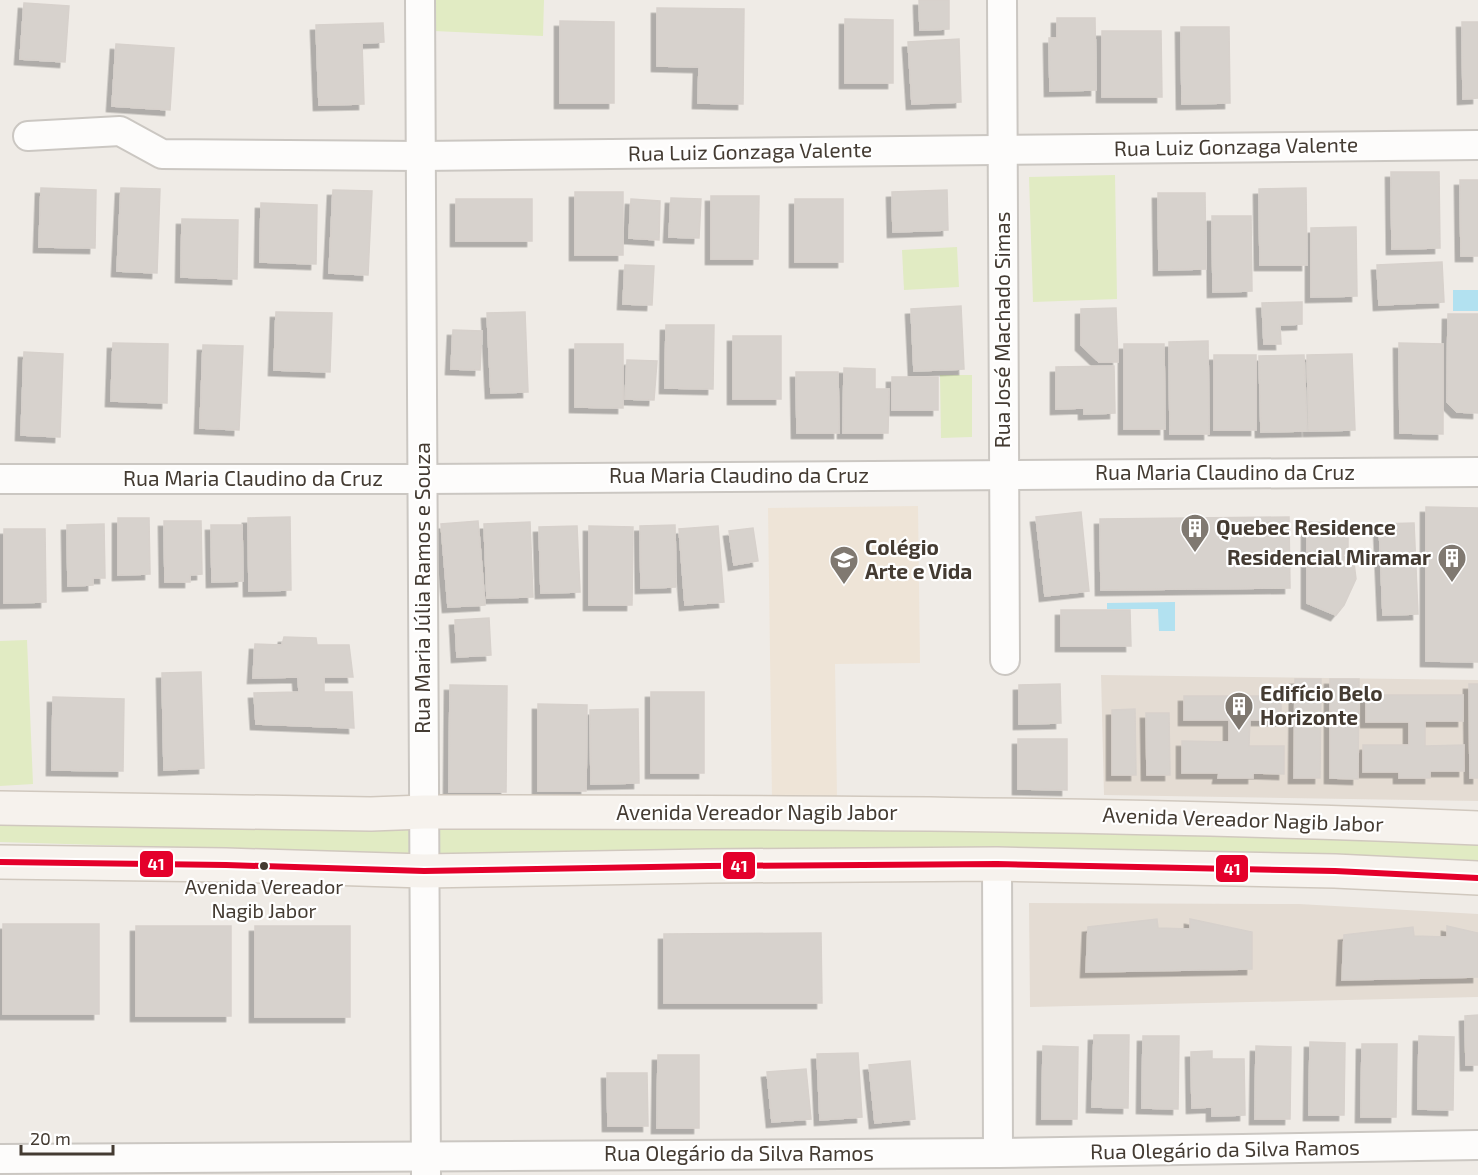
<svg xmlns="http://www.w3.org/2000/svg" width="1478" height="1175" font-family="'Exo 2',sans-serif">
	<defs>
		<filter id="shadow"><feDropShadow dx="-5.5" dy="5.5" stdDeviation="0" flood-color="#0004"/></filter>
	</defs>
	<rect width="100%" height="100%" fill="#efebe6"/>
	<g fill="#e4dcd3">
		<path d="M1101,675L1478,680V801L1104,795Z"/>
		<path d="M1029,903L1299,904L1478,914V997L1030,1007Z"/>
	</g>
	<path fill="#eee4d7" d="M918,506L920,663L835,664L837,798L772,799L768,508Z"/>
	<g fill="#e1ebc3">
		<path d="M434,0H544L543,36L434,31Z"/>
		<path d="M1115,175L1117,299L1033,302L1029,177Z"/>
		<path d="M957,247L959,287L904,290L902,250Z"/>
		<path d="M972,375V437L941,438L940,375Z"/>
		<path d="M27,640L33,784L0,786V641Z"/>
		<path d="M0,824C493,827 986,824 1478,843V863L427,855L0,842Z"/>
	</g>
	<g fill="#b2e1f0">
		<rect x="1453" y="290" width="25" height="21"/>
		<path d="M1175,602V631H1159L1158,609H1107V603Z"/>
	</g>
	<g fill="#d7d2cd" stroke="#d7d1cc" stroke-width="1.5" filter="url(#shadow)">
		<path d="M919,0H949V29L920,30Z"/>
		<path d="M24,3L69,6L65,62L20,59Z"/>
		<path d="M657,8L744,9L743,104L698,103L699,67L657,66Z"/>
		<path d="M1057,18H1095L1096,90L1050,91L1049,38H1057Z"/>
		<path d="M845,19L893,20V83H845Z"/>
		<path d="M560,21L614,22V103H560Z"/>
		<path d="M1462,22H1478V98L1463,99Z"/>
		<path d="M383,23L384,42L362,43L364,104L319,105L316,25Z"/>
		<path d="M1181,27H1229L1230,103L1182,104Z"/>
		<path d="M1102,31H1161L1162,97H1102Z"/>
		<path d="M959,39L961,102L912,104L908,42Z"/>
		<path d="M116,44L174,48L170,110L112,106Z"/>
		<path d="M1391,172H1439L1440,248L1392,249Z"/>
		<path d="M1460,180H1478V256H1461Z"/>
		<path d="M41,188L96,190L95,248L39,247Z"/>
		<path d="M121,188L160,189L157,273L117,271Z"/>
		<path d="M1306,188L1307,265H1260L1259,189Z"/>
		<path d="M333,190L372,191L368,275L329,273Z"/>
		<path d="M947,190L948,230L893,232L892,192Z"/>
		<rect x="575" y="192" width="48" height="63"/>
		<path d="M1158,193H1205L1206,269L1159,270Z"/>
		<path d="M711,196H759L758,259H711Z"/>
		<path d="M671,198L701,199L699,238L669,237Z"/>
		<rect x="456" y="199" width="76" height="42"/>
		<path d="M631,199L660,201L659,240L629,238Z"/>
		<rect x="795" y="199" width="48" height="63"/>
		<path d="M261,203L317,205L316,264L260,262Z"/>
		<path d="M1212,216H1251L1252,291L1213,292Z"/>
		<path d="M182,219L238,220L237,279L181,277Z"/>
		<path d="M1356,227L1357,296L1311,297V228Z"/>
		<path d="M1442,262L1444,302L1379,305L1377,265Z"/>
		<path d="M625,265L654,266L652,305L623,304Z"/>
		<path d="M1302,302V324L1280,325L1281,344H1264L1262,303Z"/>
		<path d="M961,306L964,369L914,371L911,309Z"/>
		<path d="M1116,308L1118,362H1099L1081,345V309Z"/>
		<path d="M276,312L332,313L330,372L274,370Z"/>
		<path d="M525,312L528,392L491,393L487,313Z"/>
		<path d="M1448,314H1478V413L1457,412L1447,402Z"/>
		<path d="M666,325H714L713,389L665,388Z"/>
		<path d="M453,330L482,331L480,370L451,369Z"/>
		<rect x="733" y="336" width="48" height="63"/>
		<path d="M1208,341L1209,434H1170L1169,342Z"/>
		<path d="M113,343L168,344L167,403L111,401Z"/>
		<path d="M1399,343L1443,344V434L1400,433Z"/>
		<path d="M575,344H623V408L575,407Z"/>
		<path d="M1124,344H1164L1165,429H1124Z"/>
		<path d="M203,345L243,346L239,430L200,428Z"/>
		<path d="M24,352L63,354L60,437L21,435Z"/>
		<path d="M1352,354L1355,430L1309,431L1307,355Z"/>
		<rect x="1214" y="355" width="42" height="75"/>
		<path d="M1304,355L1307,431L1261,432L1259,356Z"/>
		<path d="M627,360L657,361L654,400L625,399Z"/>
		<path d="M1114,366L1115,413L1084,414V408L1056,409V367Z"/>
		<path d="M844,368L875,369V389H889L888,433H843Z"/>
		<path d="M796,372H838L839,433H797Z"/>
		<rect x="892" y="377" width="46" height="33"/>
		<path d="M1426,507L1478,508V662L1426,661Z"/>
		<path d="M1081,512L1089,591L1045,596L1036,517Z"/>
		<path d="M290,517L291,590L249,591L248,518Z"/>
		<path d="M1289,517L1290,588L1101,590L1100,519Z"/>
		<path d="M118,518H149L150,574L118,575Z"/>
		<path d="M164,521H201L202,574L190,575V582H165Z"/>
		<path d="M478,521L485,605L448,607L441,524Z"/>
		<path d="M530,522L533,597L487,598L484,524Z"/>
		<path d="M1307,522L1338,523L1337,535L1348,538V548L1343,556L1354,563L1356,579L1344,605L1336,615L1307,603Z"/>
		<path d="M1414,523L1418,614L1383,615L1379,524Z"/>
		<path d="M104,524L105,578H93V585L68,586L67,525Z"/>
		<path d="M211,525H242L243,581L212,582Z"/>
		<path d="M675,525L676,587L641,588L640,526Z"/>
		<path d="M577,526L580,592L541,593L539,527Z"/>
		<path d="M589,526L633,527L632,605H589Z"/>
		<path d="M718,526L724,602L685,605L679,529Z"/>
		<path d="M753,528L758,561L734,565L729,531Z"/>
		<path d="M4,529H45L46,602L4,603Z"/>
		<path d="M1061,610H1130L1131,646H1061Z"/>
		<path d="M489,618L491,655L457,657L455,620Z"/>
		<path d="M284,637L316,638L317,645H349L353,677H324V692H352L354,728L256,724L254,693L299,692L298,677L253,678L255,644L282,645Z"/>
		<path d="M201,672L204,768L164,770L162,673Z"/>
		<path d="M1295,679H1321L1320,778H1294Z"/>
		<path d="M1330,679H1359L1358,779L1330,778Z"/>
		<path d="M1060,684L1061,723L1019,724V685Z"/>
		<path d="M1469,684H1478V778H1470Z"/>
		<path d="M450,685L507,686L506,792H449Z"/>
		<rect x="651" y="692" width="53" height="81"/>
		<path d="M1366,695H1463V721H1425V746L1464,745V771H1430V778H1399V772H1363V745H1409V722H1366Z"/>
		<path d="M1184,696H1281V720H1250L1249,746H1284V774L1253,773V778H1218L1219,773H1182V741L1229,742V720H1184Z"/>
		<path d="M53,697L124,699L123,771L52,770Z"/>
		<path d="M538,704L587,705L586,791H538Z"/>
		<path d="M638,709L639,783L591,784L590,710Z"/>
		<path d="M1135,709L1136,775H1112V710Z"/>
		<path d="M1146,713H1169L1170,775H1147Z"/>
		<path d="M1018,739H1067V790L1018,789Z"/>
		<path d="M1157,919L1158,928L1190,929V919L1252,932V969L1086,972L1088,927Z"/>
		<rect x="3" y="924" width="96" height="90"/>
		<rect x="136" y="926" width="95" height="90"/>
		<rect x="255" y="926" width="95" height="91"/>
		<path d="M1447,926L1478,933V977L1342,980L1344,935L1413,927L1414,936L1447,937Z"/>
		<path d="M821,933L822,1003H664V934Z"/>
		<path d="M1478,1015V1065H1466L1465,1016Z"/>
		<path d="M1094,1035H1129L1128,1108L1092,1107Z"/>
		<path d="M1143,1036H1179L1178,1109L1142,1108Z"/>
		<path d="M1419,1036L1454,1037L1453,1110L1418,1109Z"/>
		<path d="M1310,1042L1345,1043L1344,1115H1309Z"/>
		<path d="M1362,1044H1397L1396,1117H1361Z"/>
		<path d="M1043,1046L1078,1047L1077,1119H1042Z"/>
		<path d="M1256,1046L1291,1047L1290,1119H1255Z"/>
		<path d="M1212,1051V1059H1244L1245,1115L1212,1116V1107L1192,1108L1191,1052Z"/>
		<path d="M858,1053L862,1117L820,1120L817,1054Z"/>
		<path d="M658,1055H699V1128H657Z"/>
		<path d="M910,1061L915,1119L875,1123L869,1065Z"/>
		<path d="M806,1069L811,1119L772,1122L767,1072Z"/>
		<path d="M607,1073H647L648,1126H608Z"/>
	</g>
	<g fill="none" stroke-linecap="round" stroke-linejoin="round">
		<g stroke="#cbc7c2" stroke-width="32">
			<g id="minor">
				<path d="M420,0L426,1174"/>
				<path d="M1002,0L1005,660"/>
				<path d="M28,136L120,131L162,154L421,156L1478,145"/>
				<path d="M0,479H422L1478,472"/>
				<path d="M997,864L998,1153"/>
				<path d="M0,1159L998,1153L1478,1145"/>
			</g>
		</g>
		<g stroke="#d0c8be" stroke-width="36">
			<g id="secondary">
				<path d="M0,808L371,814L424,812C775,812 1127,813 1478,828"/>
				<path d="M0,862L226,865L424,871L708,866L997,864L1335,871L1478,878"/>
			</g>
		</g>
		<use href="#minor" stroke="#fdfcfb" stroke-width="28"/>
		<use href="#secondary" stroke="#f6f2ed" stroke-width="33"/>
		<g stroke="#fff" stroke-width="10">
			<path id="bus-1" d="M0,862L226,865L424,871L708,866L997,864L1335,871L1478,878"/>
		</g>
		<use href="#bus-1" stroke="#e4002b" stroke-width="6"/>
	</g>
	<defs>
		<g id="building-pin" transform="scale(1.5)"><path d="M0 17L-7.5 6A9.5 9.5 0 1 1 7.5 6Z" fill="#807971" stroke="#fff"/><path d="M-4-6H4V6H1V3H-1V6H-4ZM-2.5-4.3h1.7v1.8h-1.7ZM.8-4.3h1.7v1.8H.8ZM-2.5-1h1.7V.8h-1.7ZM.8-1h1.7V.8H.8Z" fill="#fff"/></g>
		<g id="school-pin" transform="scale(1.5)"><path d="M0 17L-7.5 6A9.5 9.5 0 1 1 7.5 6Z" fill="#807971" stroke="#fff"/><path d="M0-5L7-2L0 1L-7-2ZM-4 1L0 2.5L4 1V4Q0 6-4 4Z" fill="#fff"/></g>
	</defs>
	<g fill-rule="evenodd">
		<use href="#building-pin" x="1195" y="528"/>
		<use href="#building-pin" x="1452" y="558"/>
		<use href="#school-pin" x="844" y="560"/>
		<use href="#building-pin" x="1239" y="706"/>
	</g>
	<circle fill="#443b32" stroke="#fff" stroke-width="2" cx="264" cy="866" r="5"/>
	<g text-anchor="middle" stroke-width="4.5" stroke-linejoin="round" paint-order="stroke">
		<g font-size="20" fill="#443b32" stroke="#fff">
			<text x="264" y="894">Avenida Vereador<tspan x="264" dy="24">Nagib Jabor</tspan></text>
		</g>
		<g font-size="21" fill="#443b32" stroke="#fff">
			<text transform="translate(1236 147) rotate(-1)" y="7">Rua Luiz Gonzaga Valente</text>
			<text transform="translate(750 152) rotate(-1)" y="7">Rua Luiz Gonzaga Valente</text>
			<text transform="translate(1003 330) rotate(-90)" y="7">Rua José Machado Simas</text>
			<text x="1225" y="480">Rua Maria Claudino da Cruz</text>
			<text x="739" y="483">Rua Maria Claudino da Cruz</text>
			<text x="253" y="486">Rua Maria Claudino da Cruz</text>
			<text transform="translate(423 588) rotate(-90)" y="7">Rua Maria Júlia Ramos e Souza</text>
			<text x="757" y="820">Avenida Vereador Nagib Jabor</text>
			<text transform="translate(1243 820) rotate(2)" y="7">Avenida Vereador Nagib Jabor</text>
			<text transform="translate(1225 1150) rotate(-1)" y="7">Rua Olegário da Silva Ramos</text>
			<text x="739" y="1161">Rua Olegário da Silva Ramos</text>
		</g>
		<g font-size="21" font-weight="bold" fill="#443b32" stroke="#fff" text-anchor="start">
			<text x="1216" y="535">Quebec Residence</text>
			<text x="865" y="555">Colégio<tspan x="865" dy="24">Arte e Vida</tspan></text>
			<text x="1431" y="565" text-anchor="end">Residencial Miramar</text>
			<text x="1260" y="701">Edifício Belo<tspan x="1260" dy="24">Horizonte</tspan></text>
		</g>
	</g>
	<g stroke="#fff" stroke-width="2">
		<rect x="139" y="850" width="35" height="28" rx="6" fill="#e4002b"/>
		<rect x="722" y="851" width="34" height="29" rx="6" fill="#e4002b"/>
		<rect x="1215" y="854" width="34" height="29" rx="6" fill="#e4002b"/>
	</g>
	<g font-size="16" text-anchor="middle" font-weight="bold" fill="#fff">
		<text x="156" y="870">41</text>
		<text x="739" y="872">41</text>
		<text x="1232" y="875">41</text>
	</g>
	<path d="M21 1145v9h92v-9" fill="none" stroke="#443b32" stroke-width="3"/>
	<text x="30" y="1145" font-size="18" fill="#443b32" stroke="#ffffff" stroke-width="4.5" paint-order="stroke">20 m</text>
</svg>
